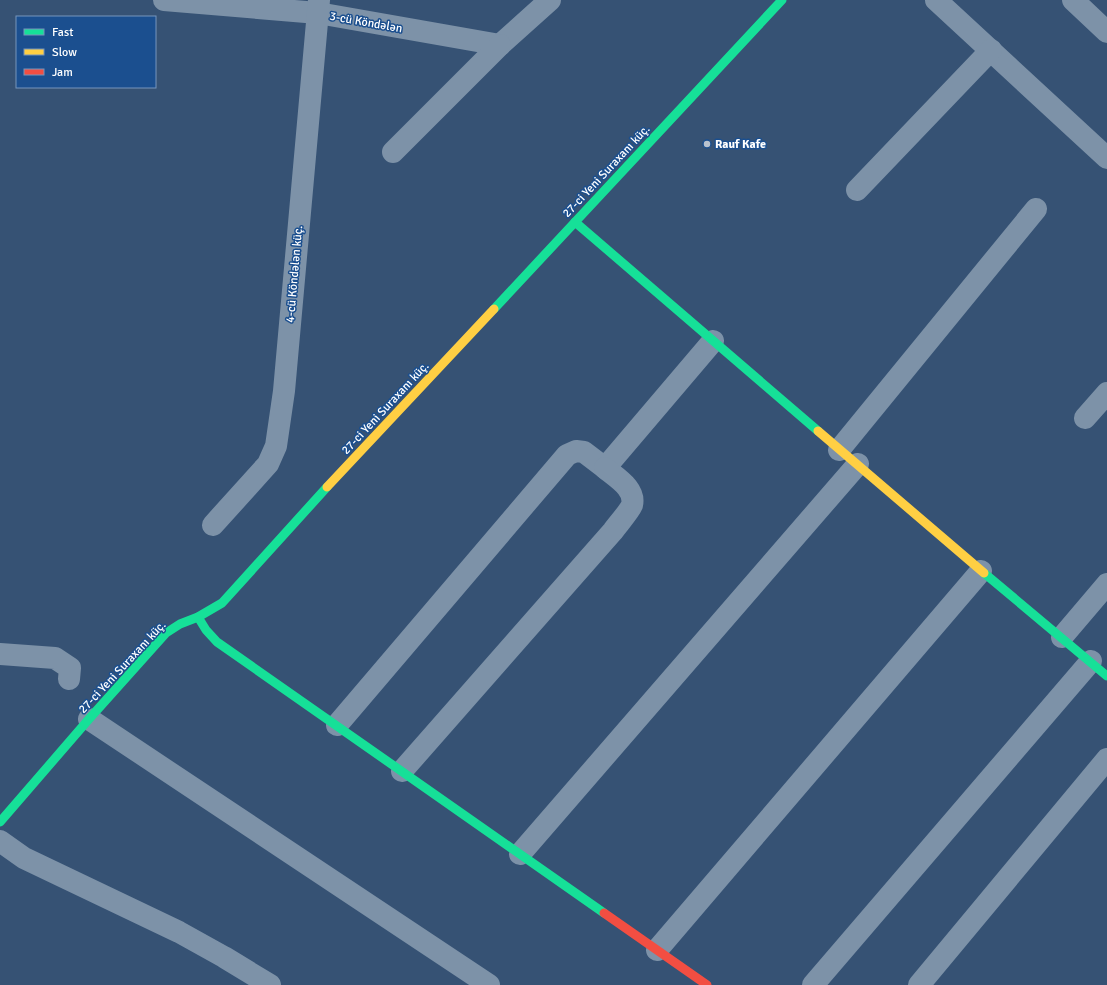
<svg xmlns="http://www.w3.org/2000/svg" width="1107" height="985" font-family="Signika,sans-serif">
	<rect width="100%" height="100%" fill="#365274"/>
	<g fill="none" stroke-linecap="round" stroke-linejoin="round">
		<g stroke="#7d92a8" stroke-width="22">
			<path d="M164,0L318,13L500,45L550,0"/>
			<path d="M936,0L1107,158"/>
			<path d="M1073,0L1107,32"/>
			<path d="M393,152L500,45"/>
			<path d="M857,190L991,50"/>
			<path d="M1085,418L1107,393"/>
			<path d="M839,450L1036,209"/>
			<path d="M213,525L268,464L276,446L284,391L319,0"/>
			<path d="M1062,637L1107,584"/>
			<path d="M0,654L55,658L70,668L69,679"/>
			<path d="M89,719L489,985"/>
			<path d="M337,725L567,455L576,451L584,452L605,468L713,341"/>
			<path d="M402,771L613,531C618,524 629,512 632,505C636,488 615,477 605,468"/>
			<path d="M0,841L24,858L179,932L224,957L270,985"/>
			<path d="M520,854L858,464"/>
			<path d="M657,950L981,571"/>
			<path d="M813,985L1091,661"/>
			<path d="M919,985L1107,759"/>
		</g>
		<g stroke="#16e098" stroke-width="9">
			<path d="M575,222L818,431"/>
			<path d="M494,309L782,0"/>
			<path d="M984,573L1107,676"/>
			<path d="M198,617L206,630L217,642L604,913"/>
			<path d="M0,822L89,719L166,633L180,624L198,617L222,603L327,487"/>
		</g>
		<g stroke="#ffcf43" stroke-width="9">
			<path d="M818,431L984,573"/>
			<path d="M327,487L494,309"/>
		</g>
		<path stroke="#f24e42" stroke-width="9" d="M604,913L707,985"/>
	</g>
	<circle fill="#b9c2ce" stroke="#1b4f8f" stroke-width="1.5" cx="707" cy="144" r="4"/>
	<g text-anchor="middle" stroke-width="3" stroke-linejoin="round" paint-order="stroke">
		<g font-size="12" fill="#fff" stroke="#1b4f8f">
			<text transform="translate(366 22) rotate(10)" y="4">3-cü Köndələn</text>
			<text transform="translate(606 171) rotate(-47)" y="4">27-ci Yeni Suraxanı küç.</text>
			<text transform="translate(294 274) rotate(-85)" y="4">4-cü Köndələn küç.</text>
			<text transform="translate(385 408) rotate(-47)" y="4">27-ci Yeni Suraxanı küç.</text>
			<text transform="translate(122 667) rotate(-47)" y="4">27-ci Yeni Suraxanı küç.</text>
		</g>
		<g font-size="12" font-weight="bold" fill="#fff" stroke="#1b4f8f" text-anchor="start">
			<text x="715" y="148">Rauf Kafe</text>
		</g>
	</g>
	<rect x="16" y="16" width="140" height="72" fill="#1b4f8f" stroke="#7695bc"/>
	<rect x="24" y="29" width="20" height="6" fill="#16e098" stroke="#7695bc"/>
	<text x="52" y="36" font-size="12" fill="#ffffff">Fast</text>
	<rect x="24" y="49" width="20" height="6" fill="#ffcf43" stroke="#7695bc"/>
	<text x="52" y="56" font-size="12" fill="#ffffff">Slow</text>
	<rect x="24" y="69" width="20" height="6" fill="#f24e42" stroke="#7695bc"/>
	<text x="52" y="76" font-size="12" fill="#ffffff">Jam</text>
</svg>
